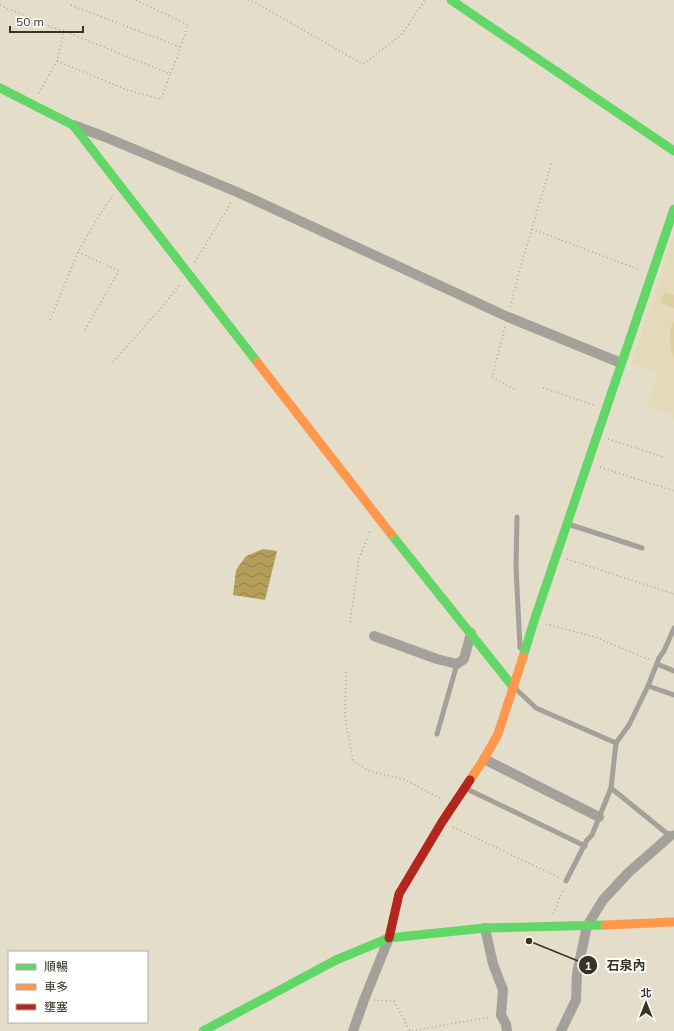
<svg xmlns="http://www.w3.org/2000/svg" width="674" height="1031" font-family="Mulish,'Noto Sans TC',sans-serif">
	<defs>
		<pattern id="water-waves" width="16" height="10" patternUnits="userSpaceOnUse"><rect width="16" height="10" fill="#b39e5a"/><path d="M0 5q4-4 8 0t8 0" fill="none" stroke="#93814a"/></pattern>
	</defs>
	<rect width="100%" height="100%" fill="#e4ddca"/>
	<path fill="#e4d9b9" d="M674,234V421L672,416L647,406L658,373L632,364Z"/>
	<g fill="#decfa2">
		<path d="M664,292L674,295V308L660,303Z"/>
		<path d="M674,320V358C669,345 668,333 674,320Z"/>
	</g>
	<path fill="url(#water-waves)" d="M263,549L277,551L265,600L233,595L236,570L246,556Z"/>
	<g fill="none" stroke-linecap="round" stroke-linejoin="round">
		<g stroke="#a9a69d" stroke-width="1.5" stroke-dasharray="1 3" stroke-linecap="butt">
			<path d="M136,0L188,25L175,63L170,74"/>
			<path d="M248,0L256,3L363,64L401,35L425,0"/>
			<path d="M0,5L51,27L64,31L170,74L161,99L127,90L57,61"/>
			<path d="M71,5L180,47"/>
			<path d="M39,93L57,61L64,31"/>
			<path d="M532,229L640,270"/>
			<path d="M78,252L119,271L85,330"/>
			<path d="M195,262L232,201"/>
			<path d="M510,307L523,258L552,161"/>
			<path d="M50,320L78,252L100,214L113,195"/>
			<path d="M505,327L492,377L515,390"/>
			<path d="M113,362L162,307L180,284"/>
			<path d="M543,388L594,405"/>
			<path d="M608,439L663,457"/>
			<path d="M600,467L674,491"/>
			<path d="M567,559L674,594"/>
			<path d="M350,622L359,559L371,529"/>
			<path d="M546,624L595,637L650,660"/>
			<path d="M346,672L345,717L353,761L369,771L406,780L443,800"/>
			<path d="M453,827L560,878"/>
			<path d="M553,914L564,888"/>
			<path d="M374,1000L394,1001L410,1031L491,1017"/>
		</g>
		<g stroke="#a3a199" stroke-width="5">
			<path d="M517,517L516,567L520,648"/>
			<path d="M568,524L642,548"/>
			<path d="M657,664L674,671"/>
			<path d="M648,686L674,695"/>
			<path d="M516,689L536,708L616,743L611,788L670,836L674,833"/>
			<path d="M437,734L457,664"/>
			<path d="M616,743L629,725L648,686L659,658L664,651L674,628"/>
			<path d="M467,789L585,846"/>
			<path d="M566,881L587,840L592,835L611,788"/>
		</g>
		<g stroke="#a3a199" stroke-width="10">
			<path d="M73,125L105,137L237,192L508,317L621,363"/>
			<path d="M374,636L437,659L457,664L464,659L471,633"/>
			<path d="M484,759L599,817"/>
			<path d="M485,928L493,964L503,990L501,1015L506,1024L507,1031"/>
			<path d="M353,1031L364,1000L389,938"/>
			<path d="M561,1031L576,1000L577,973L587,926L603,900L628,873L670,836"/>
		</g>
		<g stroke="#63d668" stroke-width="9">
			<path d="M451,0L674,151"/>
			<path d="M0,88L73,125L257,362"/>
			<path d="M391,534L514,688"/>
			<path d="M523,657L534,621L674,209"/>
			<path d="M203,1031L336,960L389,938L485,928L605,925"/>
		</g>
		<g stroke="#ff974d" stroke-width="9">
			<path d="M257,362L391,534"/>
			<path d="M470,780L484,759L498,734L523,657"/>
			<path d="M605,925L674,922"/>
		</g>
		<path stroke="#b3261e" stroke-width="9" d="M389,938L399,894L442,822L470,780"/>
	</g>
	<path fill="none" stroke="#383325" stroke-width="1.5" d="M529 941L588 965"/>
	<g fill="#383325" stroke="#fff" stroke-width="1.5">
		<circle cx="529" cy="941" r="4"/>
		<circle cx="588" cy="965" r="10"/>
	</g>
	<g font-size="12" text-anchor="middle" font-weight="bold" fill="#fff">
		<text x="588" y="970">1</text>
	</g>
	<g font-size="13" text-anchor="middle" font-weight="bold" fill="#383325" stroke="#fff" stroke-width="4" stroke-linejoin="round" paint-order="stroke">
		<text x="626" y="970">石泉內</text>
	</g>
	<rect x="8" y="951" width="140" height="72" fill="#ffffff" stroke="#afada8"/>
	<rect x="16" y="964" width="20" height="6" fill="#63d668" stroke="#afada8"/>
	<text x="44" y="971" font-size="12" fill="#383325">順暢</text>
	<rect x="16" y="984" width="20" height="6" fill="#ff974d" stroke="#afada8"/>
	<text x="44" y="991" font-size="12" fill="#383325">車多</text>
	<rect x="16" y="1004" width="20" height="6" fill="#b3261e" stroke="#afada8"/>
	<text x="44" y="1011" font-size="12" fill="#383325">壅塞</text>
	<g transform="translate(646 1003)" stroke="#ffffff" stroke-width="3" paint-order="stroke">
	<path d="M0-3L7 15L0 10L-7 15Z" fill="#383325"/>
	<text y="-6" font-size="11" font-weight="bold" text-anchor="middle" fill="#383325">北</text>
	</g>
	<path d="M10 26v6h73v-6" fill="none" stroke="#383325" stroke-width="2"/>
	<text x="16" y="26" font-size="12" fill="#383325" stroke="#ffffff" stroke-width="3" paint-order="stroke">50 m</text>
</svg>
